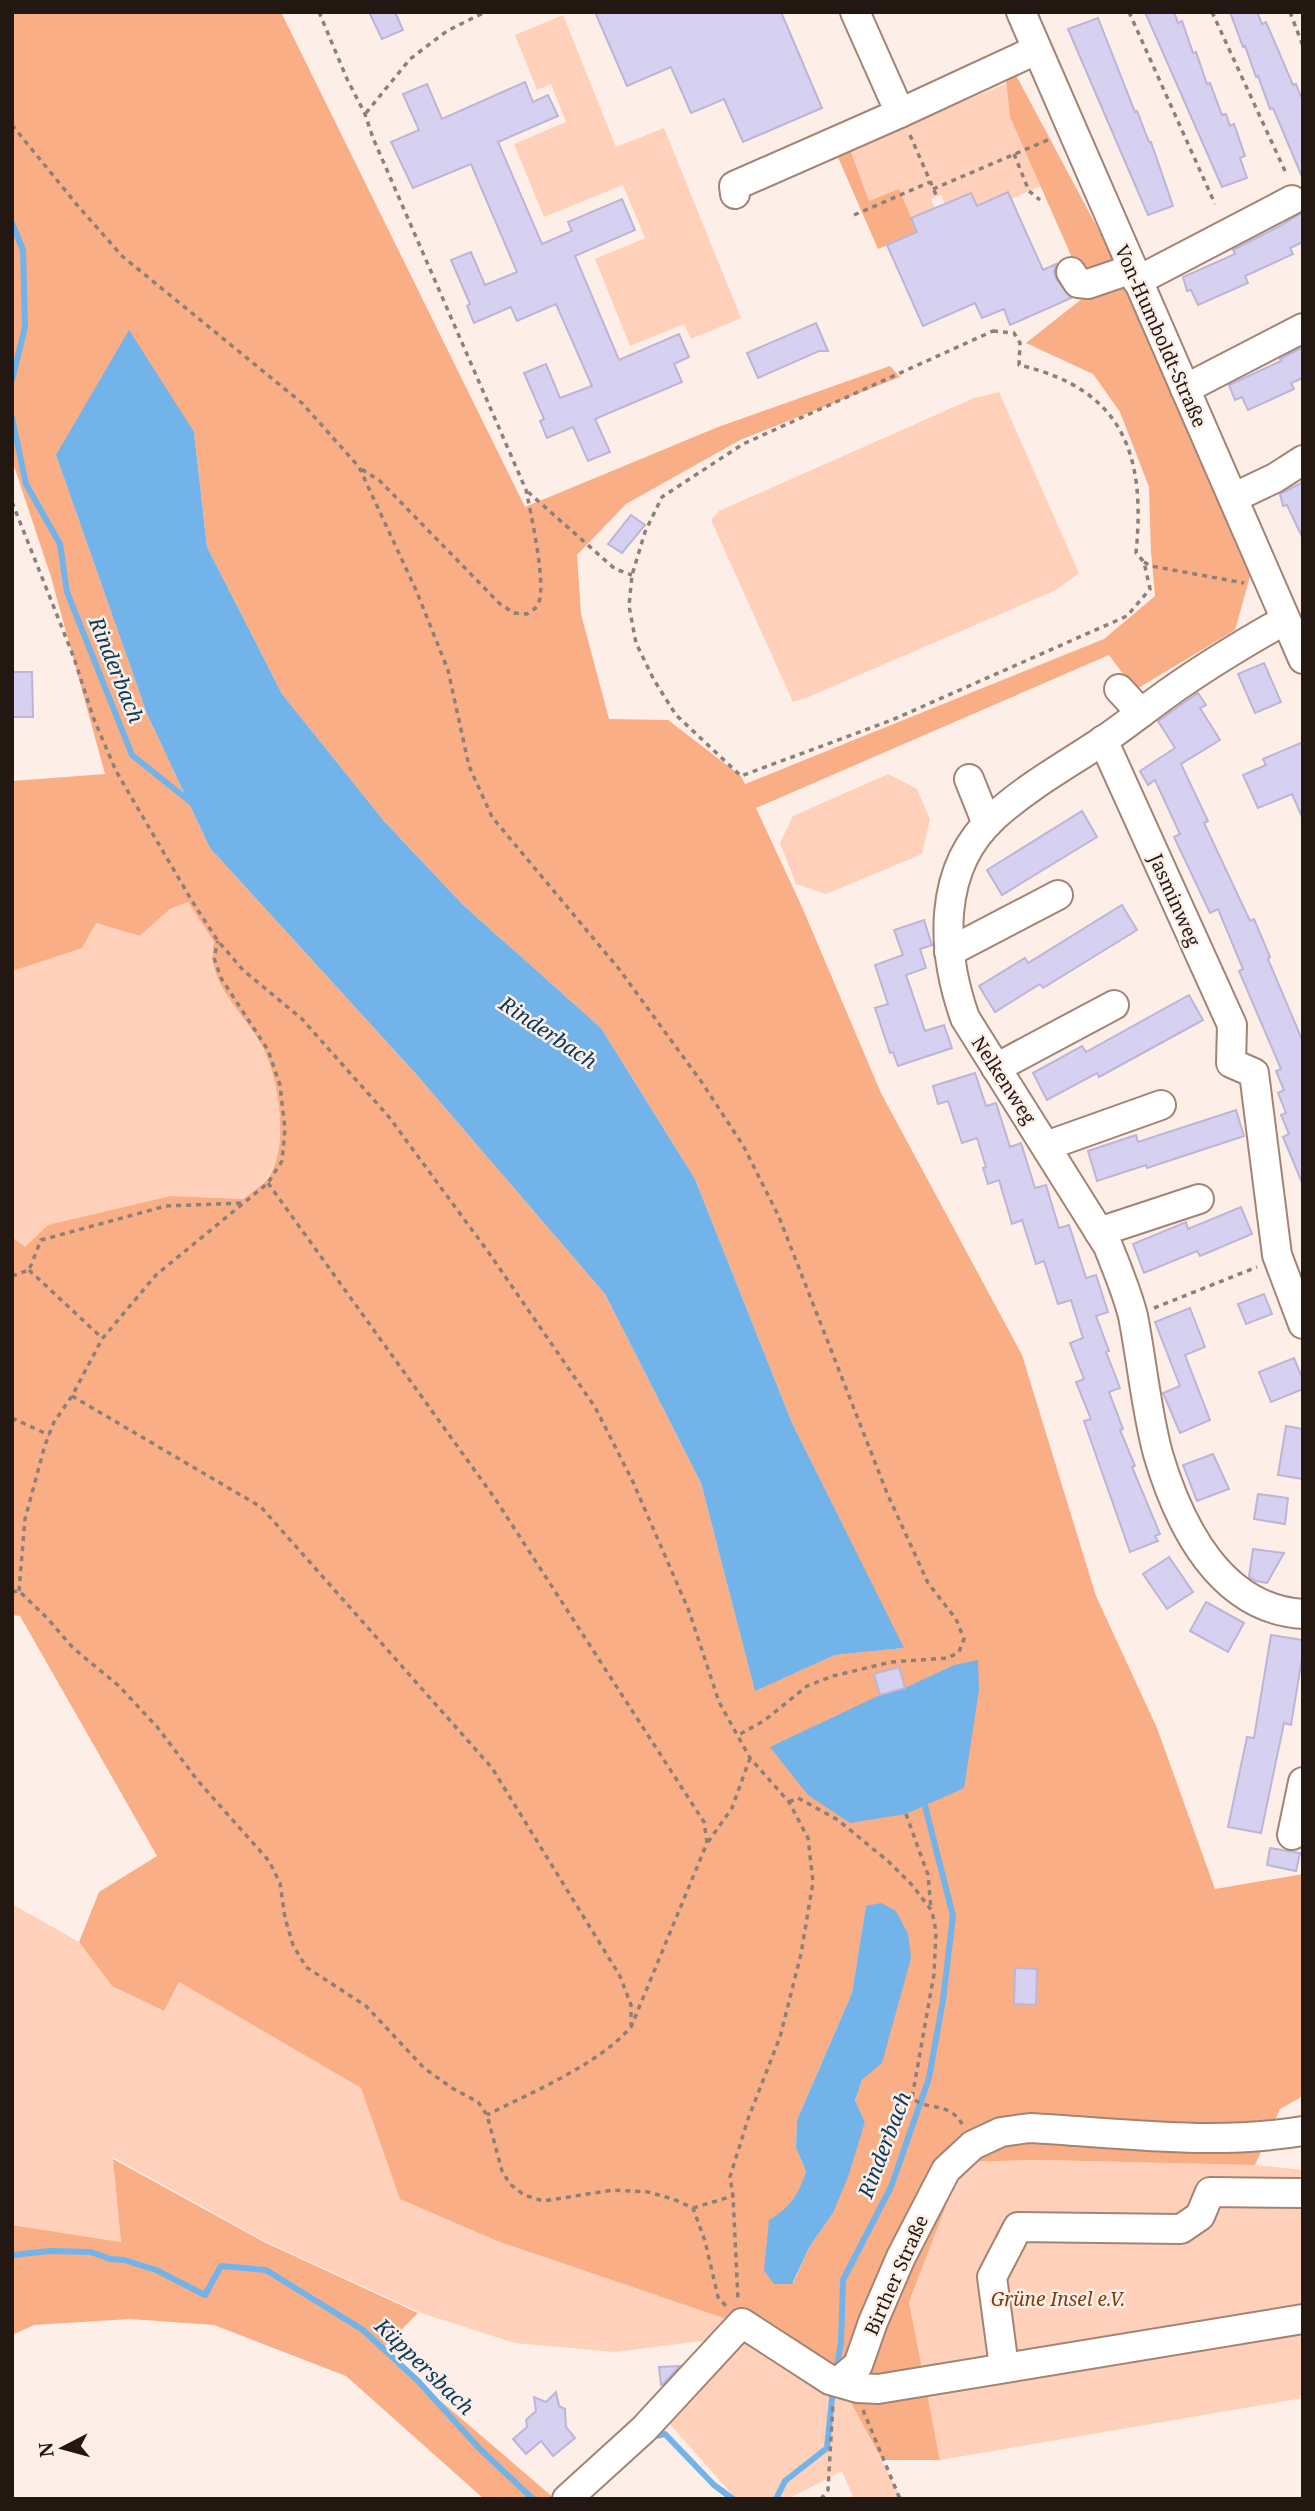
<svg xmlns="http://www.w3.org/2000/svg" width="1315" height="2511" font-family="'Noto Serif',serif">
	<rect width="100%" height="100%" fill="#fdefe8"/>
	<g fill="#ffd1ba">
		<path d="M563,15L616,147L664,128L741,318L691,339L684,324L630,346L595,259L645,238L623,185L544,217L514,144L566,122L551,84L537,90L515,35Z"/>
		<path d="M1007,83L1010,117L1041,186L1011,199L977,206L971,193L945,204L941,195L931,199L935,208L911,218L898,190L869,201L850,149Z"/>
		<path d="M999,392L1079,573L1056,590L806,698L793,702L711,520L719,511L974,398Z"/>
		<path d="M888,774L917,789L930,819L922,854L826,894L796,884L780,843L793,816Z"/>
		<path d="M188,902L214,942C204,985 249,1016 265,1052C279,1085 289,1147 267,1178C262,1186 250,1192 243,1199L171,1196L25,1248L12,1237V971L96,923L140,936L170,909Z"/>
		<path d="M12,1904L79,1942L112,1986L164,2011L179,1982L361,2088L401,2199L497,2241L800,2344L850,2401L902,2499H854L842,2471L788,2499H736L660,2413L734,2337L615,2352L515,2343L421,2313L264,2241L113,2157L121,2242L12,2225Z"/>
		<path d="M1040,2160L1255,2165L1303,2170V2398L940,2460L909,2302L963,2162Z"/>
	</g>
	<g fill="#f9ae86" fill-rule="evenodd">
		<path d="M12,12H281L525,507L718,427L890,366L900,377L740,440L626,504L577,555L581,614L609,719L668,720L741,776L745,784L1104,639L1155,596L1151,552L1149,487L1120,412L1093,374L1026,343L1088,294L1010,117L1003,51L1122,274L1252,569L1235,630L1135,690L1109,655L756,808L802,907L881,1093L1022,1355L1096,1596L1157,1728L1215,1889L1303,1874V2096L1280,2109L1255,2165L1040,2160L963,2162L909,2302L940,2460H882L850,2401L800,2344L497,2241L400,2199L361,2088L179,1982L164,2011L112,1986L79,1942L99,1892L157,1856L20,1616L12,1615V1237L25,1247L48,1225L171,1196L243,1199C251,1192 262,1186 268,1178C289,1147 279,1084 265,1052C249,1016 204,985 214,942L188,902L170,909L140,936L96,923L82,948L12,971V781L105,774L51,577L12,460ZM194,432L207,547L282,694L384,821L463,905L601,1028L695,1179L792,1423L903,1648L835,1655L755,1690L701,1483L605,1294L416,1074L210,848L147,714L56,455ZM866,1907L882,2062L862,2080L855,2102L865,2122L833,2213L810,2246L793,2283L785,2210L800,2191L806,2171L796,2148L797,2120L852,1993Z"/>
		<path d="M850,149L869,201L899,189L917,232L878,249L837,155Z"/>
		<path d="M113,2159L264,2242L418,2313L381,2350L554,2498L484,2499L346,2376L214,2325L130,2319L34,2325L12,2335V2225L121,2242Z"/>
	</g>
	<g fill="#72b3e9">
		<path d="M129,330L194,432L207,547L282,694L384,821L463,905L601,1028L695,1179L792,1423L904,1648L835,1655L755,1691L701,1483L605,1294L416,1074L210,848L147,714L56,455Z"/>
		<path d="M978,1660L979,1690L964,1788L906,1814L850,1823L808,1795L770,1747L880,1695L905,1688L954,1665Z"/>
		<path d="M881,1903L896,1911L908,1934L911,1958L882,2063L862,2080L855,2101L865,2122L848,2177L833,2213L810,2246L792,2284H774L764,2270L769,2220C790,2208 799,2194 806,2171L796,2148L797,2120L852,1993L866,1906Z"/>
	</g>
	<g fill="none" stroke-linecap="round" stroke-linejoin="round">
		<g stroke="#72b3e9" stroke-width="6">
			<path d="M12,223L23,250L25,327L12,380"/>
			<path d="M12,418L26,484L60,544L67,592L132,755L193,804"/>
			<path d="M12,2255L50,2251L91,2252L110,2259L124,2260L156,2270L205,2295L221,2266L266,2270L363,2330L418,2381L479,2448L533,2499"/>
			<path d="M836,2371L841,2343L843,2280L891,2187L929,2078L943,2000L953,1916L923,1798"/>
			<path d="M651,2437L665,2434L714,2485L733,2499"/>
			<path d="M776,2499L785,2481L827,2448L833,2389"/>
		</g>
	</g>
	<g fill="#d7d1f1" stroke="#bcb5d5" stroke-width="2">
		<path d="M369,12H395L403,30L382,39Z"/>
		<path d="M595,12H781L822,108L743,142L724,99L691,113L671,67L627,86Z"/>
		<path d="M1145,12H1174L1178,23L1182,21L1193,53L1196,52L1207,84L1210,83L1222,115L1226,114L1230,126L1234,124L1245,156L1240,158L1247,178L1222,187Z"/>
		<path d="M1230,12H1257L1262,24L1266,22L1293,85L1296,84L1303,102V179L1273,108L1270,109L1258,76L1256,77L1245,46L1243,47Z"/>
		<path d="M1098,18L1135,112L1137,111L1149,142H1151L1173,206L1148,215L1068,29Z"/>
		<path d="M525,82L533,102L548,95L558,116L498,142L542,244L572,231L568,222L622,199L635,230L575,256L619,360L679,334L689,357L674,364L682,382L595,419L610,452L588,461L573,427L547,438L540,421L544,419L524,373L546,364L560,398L592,386L556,304L517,321L511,307L474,323L467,306L470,304L451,260L471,252L485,285L517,272L471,164L413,188L391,142L419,130L403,94L427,84L442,119Z"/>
		<path d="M1008,192L1043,270L1056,264L1054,272L1057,280L1071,298L1010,325L1004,309L982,318L975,303L923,326L887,245L917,232L911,218L971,193L977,206Z"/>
		<path d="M1303,212V242L1290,248L1293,254L1245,276L1248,283L1198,305L1191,290L1187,291L1183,277L1235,254L1233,250L1280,226Z"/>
		<path d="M816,323L828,351H819L758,378L747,353Z"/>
		<path d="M1303,347V378L1291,383L1294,389L1248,410L1242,397L1235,400L1229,385L1281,361L1280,359Z"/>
		<path d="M1303,482V539L1287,505L1283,506L1280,494Z"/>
		<path d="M631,515L645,525L622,553L608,544Z"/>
		<path d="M1264,663L1281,702L1255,713L1238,674Z"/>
		<path d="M12,672H32L33,717H12Z"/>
		<path d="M1198,693L1206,705L1200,708L1220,740L1181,764L1208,821L1204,823L1250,921L1254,919L1270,957L1268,959L1303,1042V1185L1283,1137L1289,1134L1281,1115L1286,1113L1278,1093L1284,1090L1276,1071L1281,1069L1239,971L1243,969L1218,909L1210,913L1174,837L1180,834L1155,780L1148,785L1140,771L1175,748L1158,721Z"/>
		<path d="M1303,742V819L1292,794L1258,808L1243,775L1266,765L1263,759Z"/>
		<path d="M1082,811L1097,837L1002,895L987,870Z"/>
		<path d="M1122,905L1137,930L1043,988L1040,984L995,1012L979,986L1025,958L1028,963Z"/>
		<path d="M924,920L932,945L920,949L926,968L906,975L925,1031L944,1025L952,1048L898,1066L893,1052L890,1053L875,1008L888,1004L875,965L903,955L894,930Z"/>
		<path d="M1189,995L1203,1020L1099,1077L1097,1073L1047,1100L1033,1073L1082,1046L1086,1052Z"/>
		<path d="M975,1073L986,1106L996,1103L1010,1147L1021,1143L1035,1188L1046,1185L1059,1228L1069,1225L1086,1278L1096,1275L1108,1312L1096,1316L1109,1351L1106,1352L1120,1388L1109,1392L1123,1429L1120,1430L1135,1466L1132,1467L1160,1534L1155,1536L1158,1541L1130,1552L1084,1421L1091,1419L1076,1382L1084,1379L1070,1343L1083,1338L1071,1300L1058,1304L1044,1261L1036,1264L1022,1220L1012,1224L999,1180L988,1184L983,1168L986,1167L977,1138L962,1143L948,1101L938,1104L933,1086Z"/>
		<path d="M1236,1110L1244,1136L1147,1168L1146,1165L1097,1181L1088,1151L1136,1135L1138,1142Z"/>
		<path d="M1241,1207L1252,1234L1200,1256L1197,1251L1144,1273L1133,1244L1186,1222L1188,1229Z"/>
		<path d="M1264,1294L1272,1314L1246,1324L1238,1304Z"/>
		<path d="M1190,1308L1205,1347L1185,1355L1210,1420L1180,1433L1163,1393L1180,1386L1155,1322Z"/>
		<path d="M1294,1358L1303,1380V1389L1271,1402L1259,1372Z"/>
		<path d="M1286,1426L1303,1429V1479L1278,1475Z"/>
		<path d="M1213,1454L1229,1489L1197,1501L1183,1465Z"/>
		<path d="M1258,1494L1288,1498L1285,1524L1254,1519Z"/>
		<path d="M1253,1549L1284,1553L1267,1583L1256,1581L1249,1577Z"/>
		<path d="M1169,1557L1193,1592L1167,1609L1143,1574Z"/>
		<path d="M1206,1602L1244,1623L1228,1652L1190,1631Z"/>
		<path d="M1271,1635L1303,1640V1652L1291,1725L1284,1723L1261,1833L1228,1827L1247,1737L1254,1738Z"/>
		<path d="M899,1667L905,1688L880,1695L874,1674Z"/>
		<path d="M1270,1848L1300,1853L1296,1871L1267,1865Z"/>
		<path d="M1015,1968L1037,1969L1036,2005L1014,2004Z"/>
		<path d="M680,2366L662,2385H661L659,2367Z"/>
		<path d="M556,2392L559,2406L565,2409L566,2427L575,2438L553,2456L541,2441L526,2454L513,2439L527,2427L526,2420L536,2411L534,2397L546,2402Z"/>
	</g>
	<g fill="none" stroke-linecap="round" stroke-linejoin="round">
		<g stroke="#a38474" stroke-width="32">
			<g id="minor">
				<path d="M855,12L900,113"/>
				<path d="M1021,12L1303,659"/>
				<path d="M735,194L734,186L900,113L1036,50"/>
				<path d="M1071,272L1078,283L1088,284L1132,269"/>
				<path d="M1137,281L1292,200"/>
				<path d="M1185,389L1303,328"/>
				<path d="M1233,498L1275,478L1303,460"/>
				<path d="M1285,620C1246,642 1206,666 1168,693C1147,708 1126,725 1104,740C1068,764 1028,786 995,816C937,868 941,950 965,1018L1108,1246C1117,1269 1127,1292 1133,1316C1142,1362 1146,1409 1158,1454C1179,1525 1220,1609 1303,1614"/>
				<path d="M1119,689L1141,713"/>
				<path d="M1103,740L1232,1025L1231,1063L1254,1073L1277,1255L1303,1324"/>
				<path d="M969,779L987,824"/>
				<path d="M949,952L1058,895"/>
				<path d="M996,1068L1114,1005"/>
				<path d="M1046,1146L1161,1105"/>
				<path d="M1099,1232L1199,1199"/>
				<path d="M1292,1835L1303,1782"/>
				<path d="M1004,2367L992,2277L1018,2227L1181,2229L1200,2216L1210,2192L1303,2193"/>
				<path d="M838,2382L858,2365L873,2322L901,2257L946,2170L973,2145L1001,2132L1030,2128C1120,2133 1213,2146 1303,2131"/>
				<path d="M567,2499L644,2429L742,2323L830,2380L858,2388L878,2389L1303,2319"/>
			</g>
		</g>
		<g stroke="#8c8079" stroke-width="3.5" stroke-dasharray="5 5" stroke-linecap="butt">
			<path d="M319,12L347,79L365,114L373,138L526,490C531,514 546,582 539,602C537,608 532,611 527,614L514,613L500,604L380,481L360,468"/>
			<path d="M1129,12L1215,204"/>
			<path d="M1212,12L1285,171"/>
			<path d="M1290,12L1303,46"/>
			<path d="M366,113L410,59L447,31L485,12"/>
			<path d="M12,125L78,206L122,256L302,403L359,467L416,590L448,670L469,766L492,817L619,969L703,1084L744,1147L779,1217L887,1493L928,1583L956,1619L964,1639L959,1652L948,1658L891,1662L833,1676L807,1686L765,1720L737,1736"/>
			<path d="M910,135L937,197"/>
			<path d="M1014,154L1029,191L1040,200"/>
			<path d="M933,189L1050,139"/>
			<path d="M854,215L930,182"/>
			<path d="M993,331L1014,333L1020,343L1019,365C1123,389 1146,454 1136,553L1144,562L1150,589L1127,616L892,720L741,776L676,715L654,680L636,643L629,606L632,575L645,532L662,497L743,444Z"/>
			<path d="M528,492L615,569L632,575"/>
			<path d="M12,502L74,658L93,717L116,771L192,901L218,941L243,970L302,1019L389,1117L489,1253L595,1407L633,1482L689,1611L719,1702L750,1758L789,1802L808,1838L813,1882L801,1954L780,2037L748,2119L730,2177L733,2196L738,2300"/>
			<path d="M1144,562L1151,566L1244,583"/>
			<path d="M268,1183L496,1500L704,1822L707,1843L631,2027C598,2065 532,2092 487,2115"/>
			<path d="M29,1270L102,1338"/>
			<path d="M12,1276L29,1270L41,1240L166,1206L243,1203"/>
			<path d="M1154,1308L1257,1267"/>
			<path d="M72,1396L261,1507L492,1768L620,1976L631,2005V2025"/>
			<path d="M12,1418L49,1435"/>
			<path d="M19,1591L25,1519L45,1445L54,1422L72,1396L102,1339L156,1275L268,1183L282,1161L285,1129L280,1085L268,1050L221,978L214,958L218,941"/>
			<path d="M12,1592L19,1591L48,1619L73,1648L119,1686L158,1728L198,1781L269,1861L280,1883L285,1918L293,1945L306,1967L366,2006L424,2068L452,2088L478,2102L487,2115L502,2171L510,2184L524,2195L543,2201L613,2190L648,2192L673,2199L693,2208L705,2241L718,2297L726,2306"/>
			<path d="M789,1802L798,1798L838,1820L889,1862L912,1885L932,1911L936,1932L934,1974L912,2098C930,2112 949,2101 962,2124"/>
			<path d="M906,1814L928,1875L931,1909"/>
			<path d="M708,1842L732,1808L750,1758"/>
			<path d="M693,2208L733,2196"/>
			<path d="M863,2410L900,2499"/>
			<path d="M821,2499L828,2490L833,2404"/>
		</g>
		<use href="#minor" stroke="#fff" stroke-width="28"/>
	</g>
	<g text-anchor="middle" stroke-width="5" stroke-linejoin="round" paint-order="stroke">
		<g font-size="19" fill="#231811" stroke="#fdefe8">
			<text transform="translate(1161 336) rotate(66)" y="7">Von-Humboldt-Straße</text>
			<text transform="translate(1175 900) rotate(66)" y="7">Jasminweg</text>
			<text transform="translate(1004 1080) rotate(57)" y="7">Nelkenweg</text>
			<text transform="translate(896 2275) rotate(-66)" y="7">Birther Straße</text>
		</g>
		<g font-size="19" font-style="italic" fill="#7e3c10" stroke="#fdefe8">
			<text x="1058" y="2306">Grüne Insel e.V.</text>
		</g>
		<g font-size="21" font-style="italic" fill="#063b5e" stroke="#fdefe8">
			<text transform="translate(116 670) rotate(68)" y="7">Rinderbach</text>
			<text transform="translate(548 1033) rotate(34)" y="7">Rinderbach</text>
			<text transform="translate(885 2145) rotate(-69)" y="7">Rinderbach</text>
			<text transform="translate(424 2367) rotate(44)" y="7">Küppersbach</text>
		</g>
	</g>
	<rect width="1315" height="2511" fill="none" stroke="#231811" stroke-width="28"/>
	<g transform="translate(63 2448) rotate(264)" stroke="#fdefe8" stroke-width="5" paint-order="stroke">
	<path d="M0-5L12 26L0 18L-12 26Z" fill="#231811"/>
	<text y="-10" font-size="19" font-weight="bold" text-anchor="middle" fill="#231811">N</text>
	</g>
</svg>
